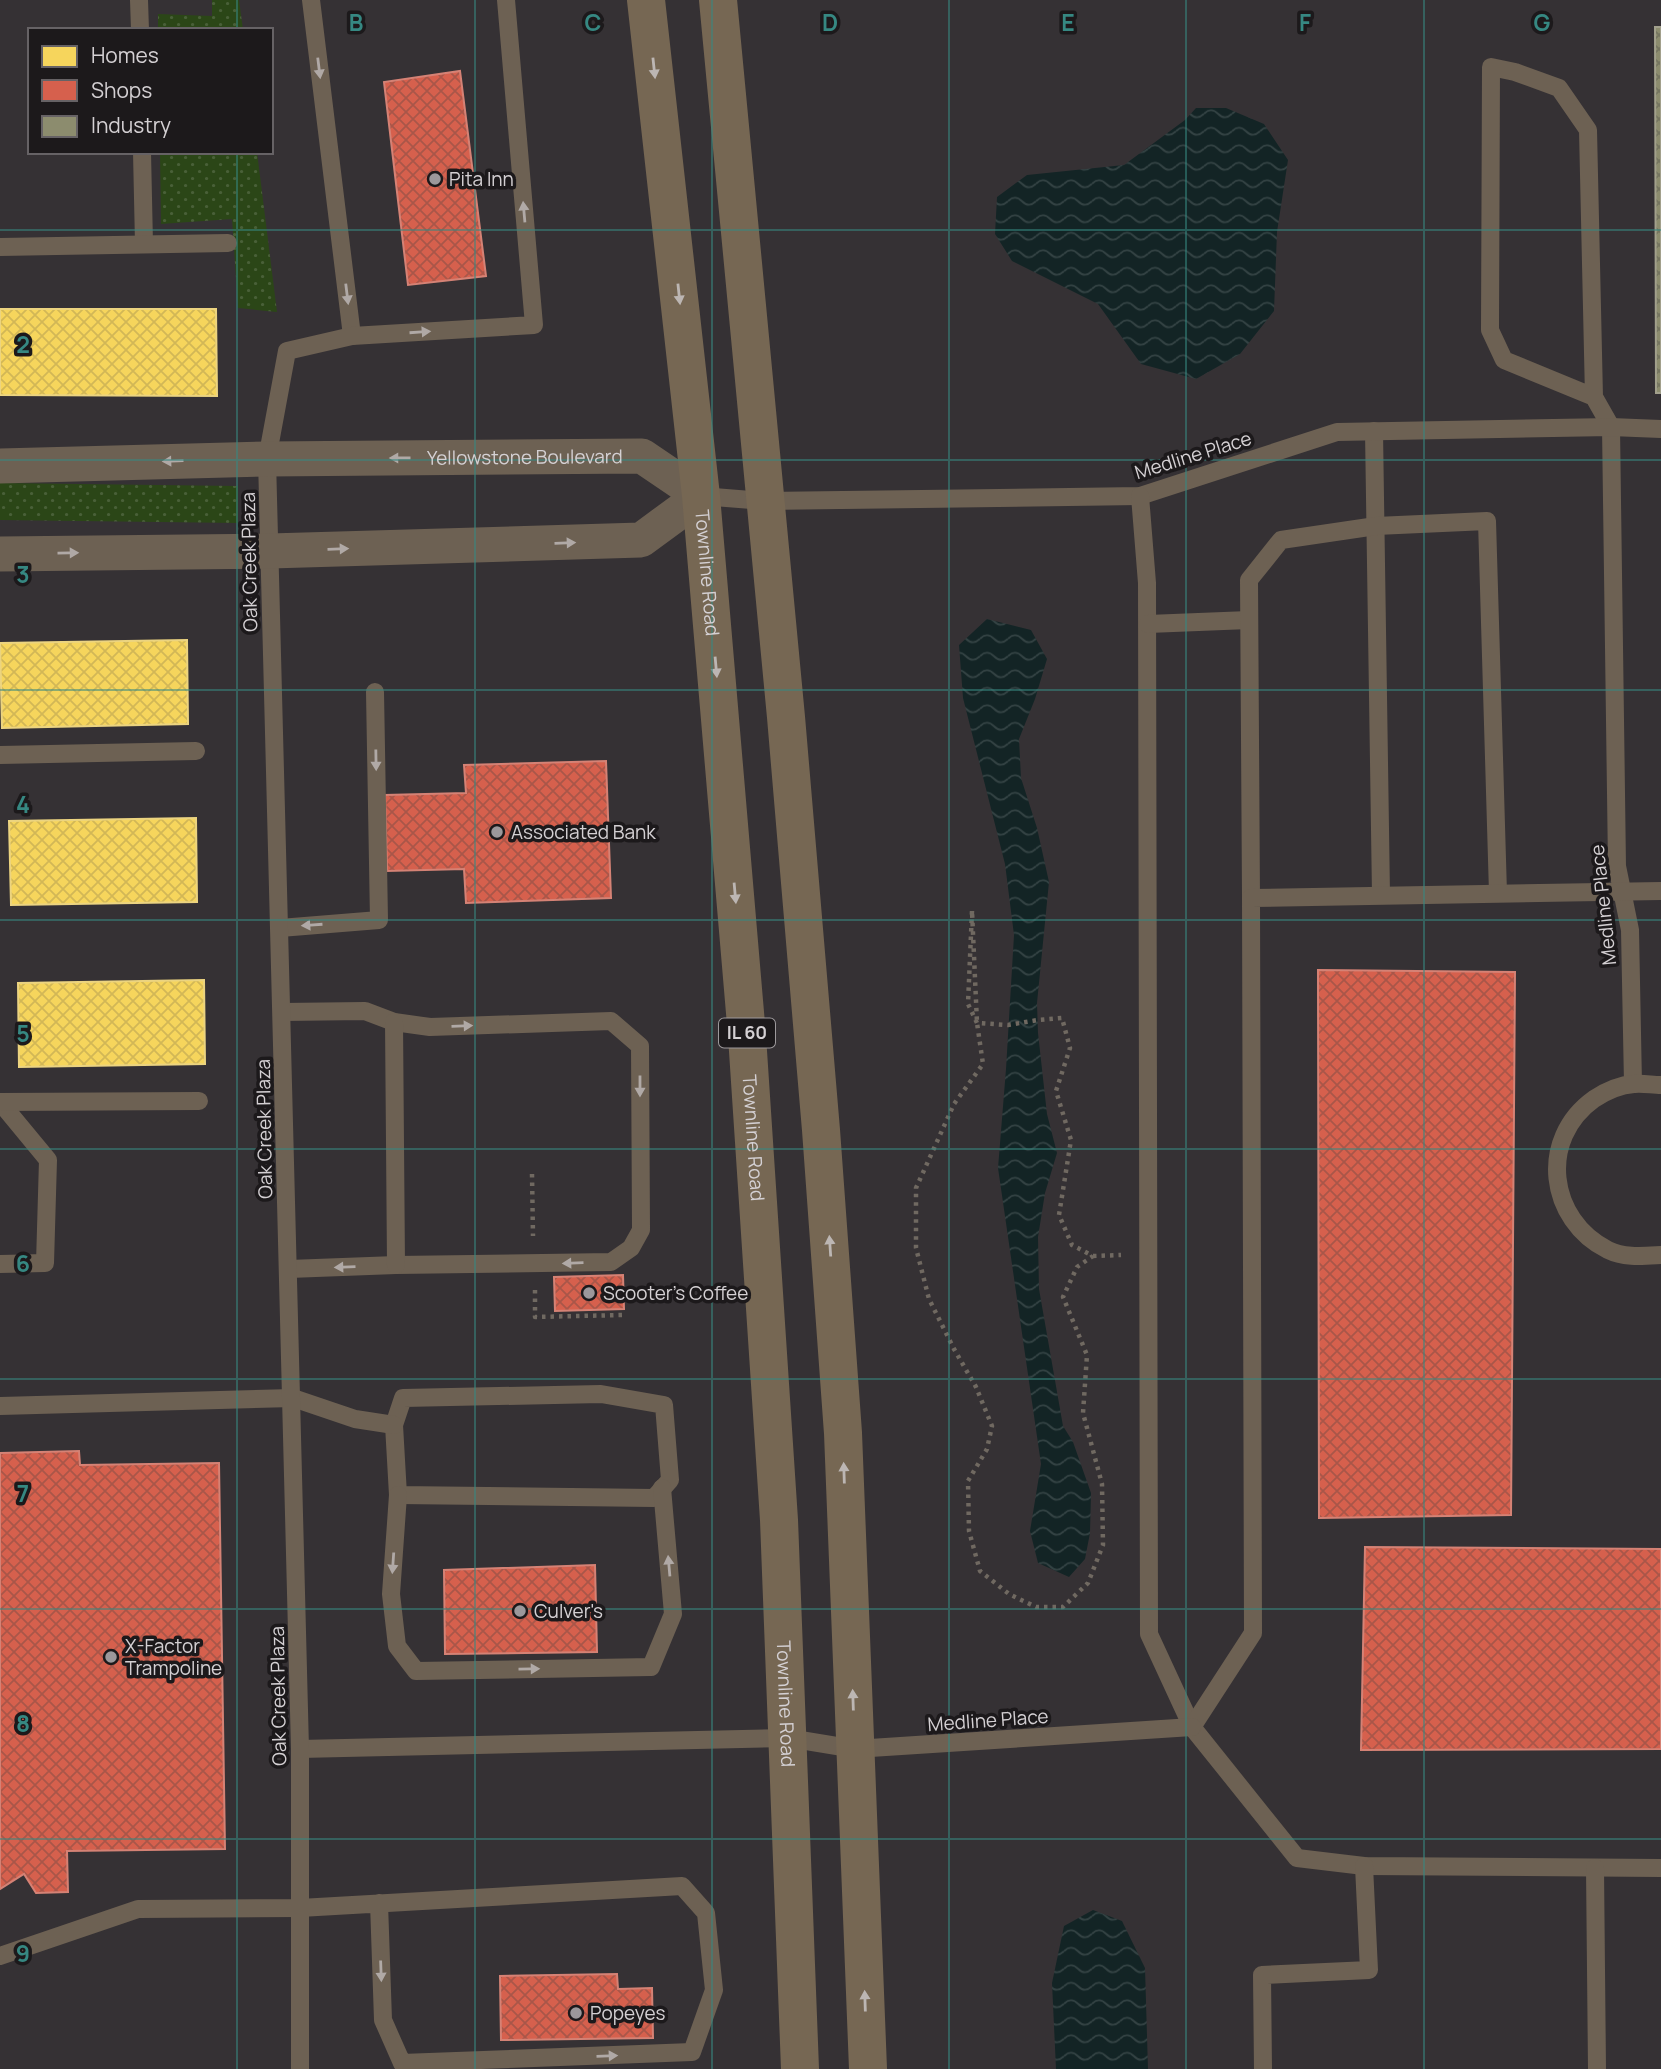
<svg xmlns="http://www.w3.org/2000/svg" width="1661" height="2069" font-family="Manrope,sans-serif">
	<defs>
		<pattern id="grass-dots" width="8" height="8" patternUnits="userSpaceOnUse" patternTransform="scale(1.75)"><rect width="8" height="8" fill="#2b4617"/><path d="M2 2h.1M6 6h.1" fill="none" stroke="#496038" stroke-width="1.8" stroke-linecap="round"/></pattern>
		<pattern id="water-waves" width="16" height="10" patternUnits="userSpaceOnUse" patternTransform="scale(1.75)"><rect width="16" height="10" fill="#132425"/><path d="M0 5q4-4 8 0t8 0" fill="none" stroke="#344344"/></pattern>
		<pattern id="homes-cross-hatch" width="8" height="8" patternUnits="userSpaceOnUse" patternTransform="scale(1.75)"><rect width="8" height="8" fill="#f6d55c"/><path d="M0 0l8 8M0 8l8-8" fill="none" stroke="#d2b756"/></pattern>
		<pattern id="shops-cross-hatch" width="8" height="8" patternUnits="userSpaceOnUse" patternTransform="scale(1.75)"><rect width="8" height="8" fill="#d6604d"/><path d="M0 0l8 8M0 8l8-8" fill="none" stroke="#a95649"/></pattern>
		<pattern id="industry-cross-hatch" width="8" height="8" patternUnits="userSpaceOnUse" patternTransform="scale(1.75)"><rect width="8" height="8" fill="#8c8c6e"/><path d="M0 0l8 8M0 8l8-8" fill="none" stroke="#757560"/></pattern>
	</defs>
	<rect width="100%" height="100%" fill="#353134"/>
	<g fill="url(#grass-dots)">
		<path d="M212,0H239L243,30H158V14L212,16Z"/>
		<path d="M160,152H257L277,312L238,308L232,219L161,224Z"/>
		<path d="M0,483L238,486V523L0,520Z"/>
	</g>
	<g fill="url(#water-waves)">
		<path d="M1196,108H1226L1264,124L1288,160L1277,232L1274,311L1240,354L1196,379L1141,364L1098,304L1012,261L995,234L997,197L1027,175L1124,165L1185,120Z"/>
		<path d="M987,619L1031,630L1047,659L1035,699L1019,739L1021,778L1037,828L1049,882L1037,1003L1038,1033L1047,1114L1057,1153L1045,1193L1038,1237L1039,1289L1063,1426L1073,1442L1091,1493L1090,1533L1085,1559L1069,1577L1038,1563L1030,1531L1041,1464L998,1168L1006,1069L1014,935L1005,864L963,698L959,645Z"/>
		<path d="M1093,1910L1122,1921L1145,1968L1148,2069H1056L1052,1983L1064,1926Z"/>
	</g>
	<g fill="url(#homes-cross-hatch)" stroke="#ecd480" stroke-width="2">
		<path d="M0,309H216L217,396L0,395Z"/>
		<path d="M187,640L188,724L2,728L0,643Z"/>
		<path d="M196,818L197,902L11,905L9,821Z"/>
		<path d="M204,980L205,1064L19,1067L18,983Z"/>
	</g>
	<g fill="url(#shops-cross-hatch)" stroke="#d58275" stroke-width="2">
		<path d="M460,71L486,276L408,285L384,82Z"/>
		<path d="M606,761L611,898L466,903L464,869L387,871L385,795L466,793L464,765Z"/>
		<path d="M1318,970L1515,972L1511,1515L1319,1518Z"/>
		<path d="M623,1275L624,1309L555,1311L554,1277Z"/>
		<path d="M79,1451L80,1465L219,1463L225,1849L67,1851L68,1892L36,1893L24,1874L0,1889V1453Z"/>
		<path d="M1365,1547L1661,1549V1749L1361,1750Z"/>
		<path d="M595,1565L597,1652L445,1654L444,1570Z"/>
		<path d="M617,1974L618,1989L652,1988L653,2038L501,2040L500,1976Z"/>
	</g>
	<path fill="url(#industry-cross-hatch)" stroke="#a2a08c" stroke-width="2" d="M1655,27H1661V393H1656Z"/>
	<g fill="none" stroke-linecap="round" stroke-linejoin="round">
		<g stroke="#706961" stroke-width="4.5" stroke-dasharray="3.5 5" stroke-linecap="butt">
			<path d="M972,911L968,1004L977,1023L1008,1025L1038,1020L1062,1018L1070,1048L1056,1091L1071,1140L1059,1215L1072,1245L1093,1256L1077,1267L1063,1297L1087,1355L1083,1413L1102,1484L1103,1545L1088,1583L1063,1607H1036L1009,1594L980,1571L969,1531L968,1481L987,1449L992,1426L976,1387L954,1349L929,1299L916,1248V1188L954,1104L983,1064L977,1023L972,911"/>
			<path d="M532,1174L533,1236"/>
			<path d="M1093,1256L1121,1255"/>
			<path d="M535,1290V1317L622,1315"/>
		</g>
		<g stroke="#6d6153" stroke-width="18">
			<path d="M139,0L140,30"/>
			<path d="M311,0L352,336"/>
			<path d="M142,152L144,244"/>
			<path d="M0,247L228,243"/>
			<path d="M1594,397L1504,360L1490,330L1491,67L1515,72L1559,88L1588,130L1594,397L1611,427L1617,866L1630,930L1633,1084"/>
			<path d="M1374,431L1381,895"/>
			<path d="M701,496L765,501L1140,496L1337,432L1611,427L1661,429"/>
			<path d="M1140,496L1147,583L1149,1634L1192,1727L1297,1858L1364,1866L1661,1868"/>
			<path d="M1148,624L1249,620"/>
			<path d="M0,755L196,751"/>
			<path d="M1251,898L1249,580L1281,540L1376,526L1487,521L1498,893"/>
			<path d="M280,928L379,920L375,692"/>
			<path d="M282,1012L365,1011L394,1022L430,1027L611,1021L640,1046L641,1230L631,1248L611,1262L396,1265L289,1269"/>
			<path d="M394,1022L396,1265"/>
			<path d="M1661,1085C1652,1085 1643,1083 1634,1084C1620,1085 1606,1091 1594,1099C1538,1139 1548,1220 1608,1250C1624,1258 1643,1256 1661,1255"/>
			<path d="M0,1102L48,1160L45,1263L0,1264"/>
			<path d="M0,1102L199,1101"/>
			<path d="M601,1394L664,1405L670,1480L654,1498L398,1495L394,1425L403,1398Z"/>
			<path d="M0,1406L293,1398L355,1419L394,1425"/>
			<path d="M398,1495L391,1594L397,1646L416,1671L651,1667L673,1614L662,1488"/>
			<path d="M1192,1727L1253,1633L1251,898L1661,891"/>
			<path d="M300,1749L788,1738L855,1749L1192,1727"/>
			<path d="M1595,1868L1597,2069"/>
			<path d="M0,1956L138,1909L300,1908L682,1886L706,1913L714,1990L692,2052L402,2063L383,2020L379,1903"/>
			<path d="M300,2069V1749L267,459L287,351L352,336L534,325L506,0"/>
			<path d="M1263,2069L1262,1975L1369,1970L1364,1866"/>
		</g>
		<path stroke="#6d6153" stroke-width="35" id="s1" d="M0,466L267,459L642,456L701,496L641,540L270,551L0,554"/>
		<g stroke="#766753" stroke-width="38">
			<path id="s2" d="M646,0L701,496L747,1036L779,1520L800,2069"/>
			<path d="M718,0L786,717L821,1130L843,1433L868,2069"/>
		</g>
	</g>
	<defs><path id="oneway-solid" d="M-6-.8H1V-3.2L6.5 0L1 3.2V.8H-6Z" transform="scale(1.75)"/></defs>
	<g fill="#b0a9a6">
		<use href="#oneway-solid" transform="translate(319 68) rotate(83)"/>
		<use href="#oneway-solid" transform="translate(524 212) rotate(-95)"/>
		<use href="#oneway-solid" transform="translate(347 294) rotate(83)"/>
		<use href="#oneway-solid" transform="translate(420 332) rotate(-4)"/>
		<use href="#oneway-solid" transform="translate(400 458) rotate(180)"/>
		<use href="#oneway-solid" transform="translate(173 461) rotate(178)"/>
		<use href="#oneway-solid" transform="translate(565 543) rotate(-2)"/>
		<use href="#oneway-solid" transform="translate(338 549) rotate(-2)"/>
		<use href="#oneway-solid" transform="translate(68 553) rotate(-1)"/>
		<use href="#oneway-solid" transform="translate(376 760) rotate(89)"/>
		<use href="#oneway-solid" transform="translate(312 925) rotate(176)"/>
		<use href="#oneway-solid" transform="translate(462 1026) rotate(-2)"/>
		<use href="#oneway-solid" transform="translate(640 1086) rotate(90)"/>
		<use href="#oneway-solid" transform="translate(573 1263) rotate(178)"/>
		<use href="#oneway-solid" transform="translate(345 1267) rotate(178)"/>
		<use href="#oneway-solid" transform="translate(393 1563) rotate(94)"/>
		<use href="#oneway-solid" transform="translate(669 1566) rotate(-95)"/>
		<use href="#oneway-solid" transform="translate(529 1669) rotate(-1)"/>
		<use href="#oneway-solid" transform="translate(381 1971) rotate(88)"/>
		<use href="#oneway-solid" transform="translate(607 2056) rotate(-2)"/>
	</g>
	<g fill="#bcb6b3">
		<use href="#oneway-solid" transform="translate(654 68) rotate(84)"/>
		<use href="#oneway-solid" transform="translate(679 294) rotate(84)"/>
		<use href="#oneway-solid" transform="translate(716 667) rotate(85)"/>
		<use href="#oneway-solid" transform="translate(735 893) rotate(85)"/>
		<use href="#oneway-solid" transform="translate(830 1246) rotate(-94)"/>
		<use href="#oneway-solid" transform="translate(844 1473) rotate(-92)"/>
		<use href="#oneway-solid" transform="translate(853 1700) rotate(-92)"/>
		<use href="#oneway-solid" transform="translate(865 2001) rotate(-92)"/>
	</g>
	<path fill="none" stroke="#368882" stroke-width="2" stroke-opacity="0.55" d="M237,0V30M475,0V2069M712,0V2069M949,0V2069M1186,0V2069M1424,0V2069M237,152V2069M0,230H1661M0,460H1661M0,690H1661M0,920H1661M0,1149H1661M0,1379H1661M0,1609H1661M0,1839H1661"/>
	<g fill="#9c989b" stroke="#1c191b" stroke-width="2.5">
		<circle cx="435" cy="179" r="7"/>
		<circle cx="497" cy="832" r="7"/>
		<circle cx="589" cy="1293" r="7"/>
		<circle cx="520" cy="1611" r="7"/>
		<circle cx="111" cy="1657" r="7"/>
		<circle cx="576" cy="2013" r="7"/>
	</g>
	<g text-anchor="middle" stroke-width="7" stroke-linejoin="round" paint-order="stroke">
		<rect fill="#1c191b" stroke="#9d999c" stroke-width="2" x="719" y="1018.5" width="56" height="29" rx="5"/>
		<g font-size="18" font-weight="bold" fill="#d4d0d3">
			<text x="747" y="1039">IL 60</text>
		</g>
		<g font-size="19" fill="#d4d0d3" stroke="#1c191b" text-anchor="start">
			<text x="449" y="186">Pita Inn</text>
			<text x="511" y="839">Associated Bank</text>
			<text x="603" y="1300">Scooter's Coffee</text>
			<text x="534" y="1618">Culver's</text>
			<text x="125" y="1653">X-Factor<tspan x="125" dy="22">Trampoline</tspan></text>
			<text x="590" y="2020">Popeyes</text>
		</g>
		<g font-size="19" fill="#d4d0d3" stroke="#1c191b">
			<text transform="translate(1193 455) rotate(-17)" y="7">Medline Place</text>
			<text dy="7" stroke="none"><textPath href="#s1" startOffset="525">Yellowstone Boulevard</textPath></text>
			<text transform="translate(249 562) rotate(-91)" y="7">Oak Creek Plaza</text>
			<text dy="7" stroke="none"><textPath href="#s2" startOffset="576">Townline Road</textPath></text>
			<text transform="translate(1603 905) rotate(-96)" y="7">Medline Place</text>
			<text transform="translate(264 1129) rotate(-91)" y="7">Oak Creek Plaza</text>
			<text dy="7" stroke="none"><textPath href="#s2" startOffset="1143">Townline Road</textPath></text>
			<text transform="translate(278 1696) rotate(-91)" y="7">Oak Creek Plaza</text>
			<text dy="7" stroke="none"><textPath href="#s2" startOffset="1710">Townline Road</textPath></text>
			<text transform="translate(988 1720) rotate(-4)" y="7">Medline Place</text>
		</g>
	</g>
	<g font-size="23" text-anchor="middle" font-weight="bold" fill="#368882" stroke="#1c191b" stroke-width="7" stroke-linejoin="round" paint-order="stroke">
		<text x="356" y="31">B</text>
		<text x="593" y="31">C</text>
		<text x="830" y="31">D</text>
		<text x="1068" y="31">E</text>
		<text x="1305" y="31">F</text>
		<text x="1542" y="31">G</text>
		<text x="23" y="353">2</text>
		<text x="23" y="583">3</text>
		<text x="23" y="813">4</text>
		<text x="23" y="1042">5</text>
		<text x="23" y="1272">6</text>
		<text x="23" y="1502">7</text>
		<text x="23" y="1732">8</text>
		<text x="23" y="1962">9</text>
	</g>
	<rect x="28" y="28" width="245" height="126" fill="#1c191b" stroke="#666265" stroke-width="2"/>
	<rect x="42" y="46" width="35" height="21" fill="#f6d55c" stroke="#666265" stroke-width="2"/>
	<text x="91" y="63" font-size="21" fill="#d4d0d3">Homes</text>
	<rect x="42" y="80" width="35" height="21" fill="#d6604d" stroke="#666265" stroke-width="2"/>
	<text x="91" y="98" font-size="21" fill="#d4d0d3">Shops</text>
	<rect x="42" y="116" width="35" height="21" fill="#8c8c6e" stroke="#666265" stroke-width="2"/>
	<text x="91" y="133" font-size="21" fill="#d4d0d3">Industry</text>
</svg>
